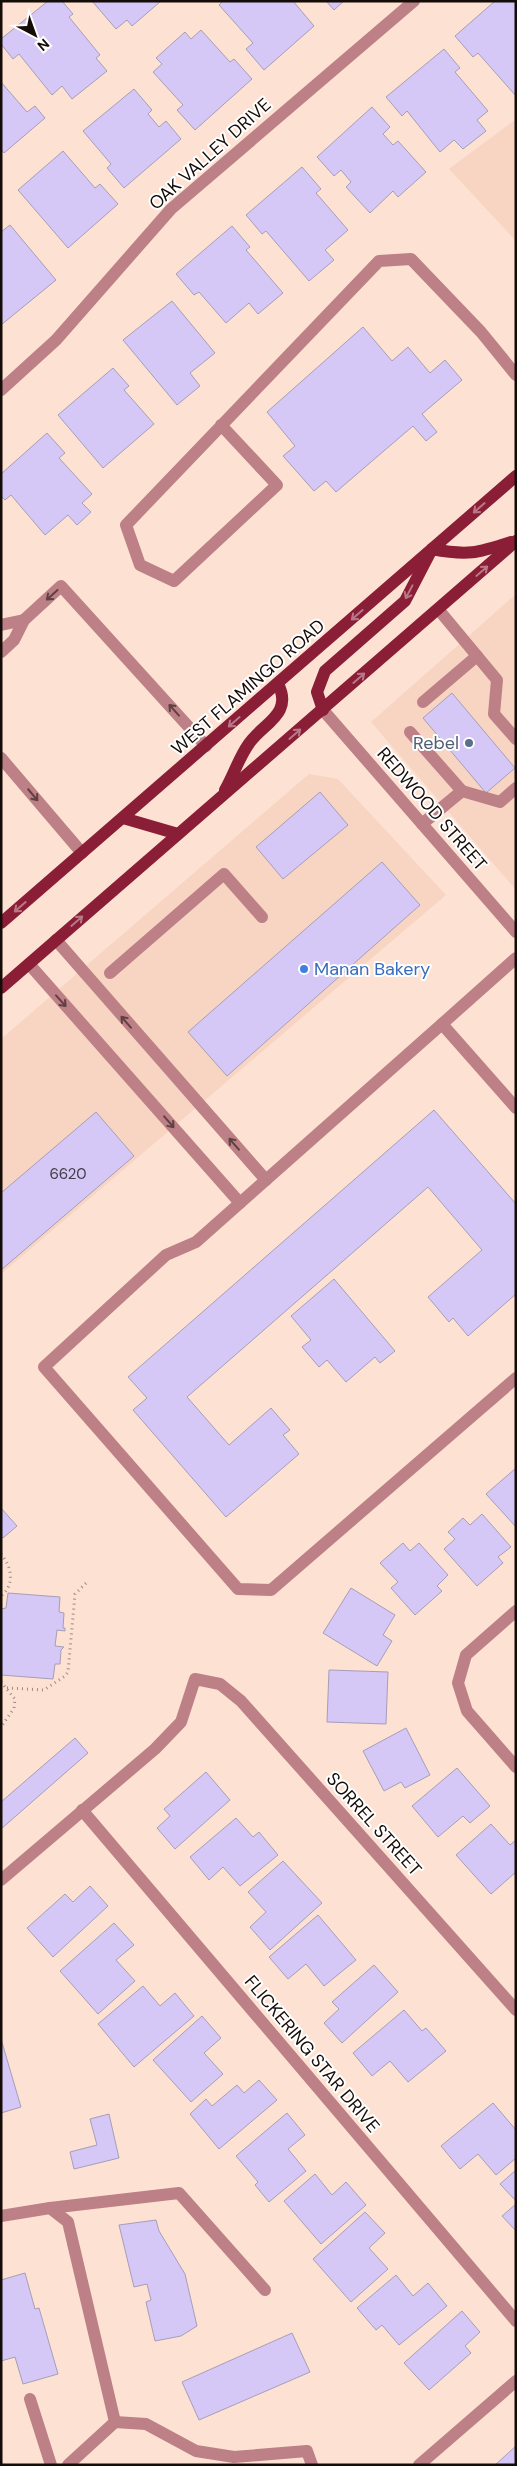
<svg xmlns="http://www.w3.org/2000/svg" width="517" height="2466" font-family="'DM Sans',sans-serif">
	<rect width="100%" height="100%" fill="#fde1d3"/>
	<g fill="#f8d5c3">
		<path d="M516,119V241L449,169Z"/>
		<path d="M516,594V890L371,722Z"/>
		<path d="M309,774L338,779L446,895L1,1274V1039Z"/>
	</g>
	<g fill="#d5c8f6" stroke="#a69eb7">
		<path d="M48,1H62L73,14L69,17L100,55L96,58L107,71L72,99L62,86L52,95L19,54L13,59L1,44V39Z"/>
		<path d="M92,1H161L132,26L127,20L116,29Z"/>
		<path d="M223,1H293L314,26L264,70L246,49L253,43L219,5Z"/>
		<path d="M326,1H344L334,10Z"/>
		<path d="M495,1H516V96L478,53L473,57L455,36Z"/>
		<path d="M201,30L230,62L234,59L252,79L195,130L177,110L183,105L153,72L162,64L156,58L185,32L191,39Z"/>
		<path d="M444,49L460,68L455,72L488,111L477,120L486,131L463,149L454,140L440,152L407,111L402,116L386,97Z"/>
		<path d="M1,82L27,112L35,106L45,118L4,153L1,149Z"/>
		<path d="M134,89L152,110L148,114L159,127L166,121L181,139L124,188L107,168L111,164L83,131Z"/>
		<path d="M372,107L390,127L383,134L393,145L398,141L426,172L398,197L393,191L370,213L346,187L351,182L341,170L334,176L317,157Z"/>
		<path d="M63,151L95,188L100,184L118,204L68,248L18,190Z"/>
		<path d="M302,167L321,189L316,193L348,230L325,250L334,260L309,281L266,231L262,234L246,215Z"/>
		<path d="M10,225L56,280L1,325V232Z"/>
		<path d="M232,226L250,247L246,250L283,293L258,314L249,303L226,323L199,292L194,295L176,274Z"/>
		<path d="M172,301L215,353L190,373L200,386L177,405L123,340Z"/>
		<path d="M363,327L392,361L408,347L430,373L445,360L462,380L422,414L437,432L426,441L413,426L336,492L326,481L314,491L283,456L295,446L267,412Z"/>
		<path d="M113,368L129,386L124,390L154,424L103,468L58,415Z"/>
		<path d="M47,433L65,453L59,458L92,494L82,503L91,512L77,525L68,515L45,535L11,495L5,500L1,496V474Z"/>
		<path d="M452,693L515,768L486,793L423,718Z"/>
		<path d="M320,792L348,825L283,879L256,847Z"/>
		<path d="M382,862L420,905L227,1076L188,1032Z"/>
		<path d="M434,1110L516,1204V1294L468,1336L453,1318L449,1322L428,1297L482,1250L428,1187L187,1397L229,1445L271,1408L290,1430L283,1435L299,1454L226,1517L133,1410L147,1398L128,1377Z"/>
		<path d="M96,1112L134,1156L1,1270V1193Z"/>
		<path d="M334,1279L395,1351L380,1363L375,1357L346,1382L327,1360L319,1367L302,1347L311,1340L291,1316Z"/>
		<path d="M516,1468V1527L486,1494Z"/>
		<path d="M1,1508L17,1526L3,1538L1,1536Z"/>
		<path d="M482,1514L511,1547L498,1557L503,1563L477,1586L444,1549L455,1539L448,1532L463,1518L470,1525Z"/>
		<path d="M403,1543L410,1551L419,1543L448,1575L437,1586L442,1591L415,1615L391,1588L398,1582L380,1563Z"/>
		<path d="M351,1588L395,1615L383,1635L392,1641L377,1666L323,1633Z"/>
		<path d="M8,1593L60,1597L59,1612L64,1613L63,1628H65V1631L57,1630L55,1646L64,1647L61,1650L60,1664H55L53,1679L1,1675V1609L6,1608Z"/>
		<path d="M329,1670L388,1672L386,1724L327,1722Z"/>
		<path d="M406,1728L430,1775L405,1788L401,1782L384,1791L363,1751Z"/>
		<path d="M75,1738L88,1753L1,1829V1802Z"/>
		<path d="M457,1768L490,1806L470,1823L463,1816L438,1837L412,1806Z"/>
		<path d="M206,1772L230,1800L175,1849L157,1828L170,1816L164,1809Z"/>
		<path d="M236,1818L253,1837L259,1832L278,1855L240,1886L223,1867L209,1880L190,1857Z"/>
		<path d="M491,1824L510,1845L516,1840V1872L491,1894L456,1855Z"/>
		<path d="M283,1861L322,1903L270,1950L250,1927L266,1912L248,1892Z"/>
		<path d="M90,1886L108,1906L53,1957L27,1928L65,1894L73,1902Z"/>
		<path d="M318,1915L356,1960L324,1986L306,1964L288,1979L269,1957Z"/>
		<path d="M114,1923L134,1945L116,1960L135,1981L98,2014L60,1971Z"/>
		<path d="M374,1965L398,1992L342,2043L324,2023L339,2009L332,2002Z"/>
		<path d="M143,1986L160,2006L175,1993L194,2016L134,2067L98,2024Z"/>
		<path d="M404,2010L422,2031L426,2028L446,2051L408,2082L390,2061L372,2076L353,2053Z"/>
		<path d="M202,2016L221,2038L204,2053L223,2074L191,2102L153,2060Z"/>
		<path d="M1,2039L21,2107L1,2113Z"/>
		<path d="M259,2080L277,2100L219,2149L190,2114L206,2099L212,2106L237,2085L244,2093Z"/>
		<path d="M493,2103L516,2130V2158L496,2175L478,2154L460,2169L441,2146Z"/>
		<path d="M287,2113L305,2135L288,2149L306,2171L269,2202L255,2185L258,2182L236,2156Z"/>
		<path d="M109,2114L119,2158L74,2169L70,2152L97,2145L90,2119Z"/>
		<path d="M516,2170V2201L500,2184Z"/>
		<path d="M315,2174L332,2195L346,2182L366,2205L321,2244L284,2201Z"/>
		<path d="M516,2204V2231L502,2216Z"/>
		<path d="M365,2212L385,2233L369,2248L388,2269L351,2302L313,2259Z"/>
		<path d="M156,2220L159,2231L185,2274L197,2326L181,2336L155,2341L146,2302L151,2300L147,2284L134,2287L119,2225Z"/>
		<path d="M25,2273L35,2309L39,2308L58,2374L23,2384L15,2357L1,2361V2280Z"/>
		<path d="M396,2275L413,2296L428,2283L447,2306L399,2345L382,2325L376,2330L357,2308Z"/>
		<path d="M462,2311L480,2332L465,2346L471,2353L429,2390L404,2363Z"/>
		<path d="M292,2333L310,2372L199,2420L182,2382Z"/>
		<path d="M516,2446V2465H495Z"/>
	</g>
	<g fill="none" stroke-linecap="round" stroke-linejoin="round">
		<g stroke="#9e8a80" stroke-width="3" stroke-dasharray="1 4" stroke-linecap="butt">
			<path d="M1,1554C12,1567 15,1585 1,1596"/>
			<path d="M1,1682L15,1699L14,1708L1,1727"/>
			<path d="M7,1688L44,1690L65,1676L68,1672L75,1594L88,1581"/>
		</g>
		<g stroke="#bc8086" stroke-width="12">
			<path d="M1,390L56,340L171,209L414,1"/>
			<path d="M221,425L277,485L174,581L140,565L126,525L379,261L411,259L481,332L516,375"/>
			<path d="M438,609L497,680L494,714L516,739"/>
			<path d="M1,625L24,620"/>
			<path d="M1,652L14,640L24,620L61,586L206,746"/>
			<path d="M423,702L477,656"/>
			<path d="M323,710L516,932"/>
			<path d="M410,732L462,791"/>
			<path d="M1,758L82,853"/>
			<path d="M422,824L462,791L500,802L516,788"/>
			<path d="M56,940L266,1180"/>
			<path d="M516,958L442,1024L516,1108"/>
			<path d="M29,964L240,1203"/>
			<path d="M110,973L224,874L262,917"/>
			<path d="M442,1024L196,1242L166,1255L44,1367L238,1589L271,1590L516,1378"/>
			<path d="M516,1611L466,1655L458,1683L467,1711L516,1767"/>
			<path d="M82,1810L516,2321"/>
			<path d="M1,1880L155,1749L181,1722L195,1679L220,1684L241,1701L516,2010"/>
			<path d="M50,2208L179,2193L265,2290"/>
			<path d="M1,2216L50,2208L68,2222L115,2422L68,2465"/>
			<path d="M30,2399L51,2465"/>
			<path d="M115,2422L146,2424L196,2451L234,2457L307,2451L312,2465"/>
			<path d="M419,2465L516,2381"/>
		</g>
		<g stroke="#8a1e37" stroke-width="12">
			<path d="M323,710L317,692L325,671L405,601L432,549C468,556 477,553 511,542"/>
			<path d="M225,790C233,776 239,758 248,745C261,724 294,715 278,684"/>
			<path d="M123,818L178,834"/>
			<path d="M1,923L516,476"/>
			<path d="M1,988L516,541"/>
		</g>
	</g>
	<defs><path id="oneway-shaft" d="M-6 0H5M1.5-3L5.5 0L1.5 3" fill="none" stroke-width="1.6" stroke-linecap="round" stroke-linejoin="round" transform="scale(1.25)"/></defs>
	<g stroke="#b97887">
		<use href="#oneway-shaft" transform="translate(479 508) rotate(139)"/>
		<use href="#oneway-shaft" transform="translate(482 571) rotate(-41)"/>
		<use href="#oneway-shaft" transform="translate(409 592) rotate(118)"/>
		<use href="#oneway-shaft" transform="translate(357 615) rotate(139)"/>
		<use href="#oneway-shaft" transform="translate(359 678) rotate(-41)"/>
		<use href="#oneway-shaft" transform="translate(234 722) rotate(139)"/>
		<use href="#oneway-shaft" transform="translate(295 734) rotate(-41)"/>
		<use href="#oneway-shaft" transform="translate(20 907) rotate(139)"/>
		<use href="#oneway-shaft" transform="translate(77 921) rotate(-41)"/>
	</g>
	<g stroke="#604041">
		<use href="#oneway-shaft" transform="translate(52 595) rotate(138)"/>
		<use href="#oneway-shaft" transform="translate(174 710) rotate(-132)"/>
		<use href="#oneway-shaft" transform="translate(33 795) rotate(50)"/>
		<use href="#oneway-shaft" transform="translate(61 1001) rotate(48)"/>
		<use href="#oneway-shaft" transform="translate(126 1022) rotate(-131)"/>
		<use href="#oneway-shaft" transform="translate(169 1122) rotate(49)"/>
		<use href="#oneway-shaft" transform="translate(234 1144) rotate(-131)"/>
	</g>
	<circle fill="#5c6f8a" stroke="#fff" stroke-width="2" cx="469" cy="743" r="5"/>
	<circle fill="#3f7fe0" stroke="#fff" stroke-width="2" cx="304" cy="969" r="5"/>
	<g text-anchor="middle" stroke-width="4" stroke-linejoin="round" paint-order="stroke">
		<g font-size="15" fill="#453b44">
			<text x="68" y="1179">6620</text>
		</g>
		<g font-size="18" fill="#150c08" stroke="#fff">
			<text transform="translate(210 154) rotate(-42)" y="6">OAK VALLEY DRIVE</text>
			<text transform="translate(248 687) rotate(-41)" y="6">WEST FLAMINGO ROAD</text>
			<text transform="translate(432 809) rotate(49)" y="6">REDWOOD STREET</text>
			<text transform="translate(374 1824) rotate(48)" y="6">SORREL STREET</text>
			<text transform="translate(312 2054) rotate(50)" y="6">FLICKERING STAR DRIVE</text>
		</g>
		<g font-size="18" fill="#4e5e75" stroke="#fff" text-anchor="end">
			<text x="459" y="749">Rebel</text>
		</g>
		<g font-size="18" fill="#366cbe" stroke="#fff" text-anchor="start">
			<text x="314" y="975">Manan Bakery</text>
		</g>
	</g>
	<rect width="517" height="2466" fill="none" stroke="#150c08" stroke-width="5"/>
	<g transform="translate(35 35) rotate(139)" stroke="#ffffff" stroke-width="4" paint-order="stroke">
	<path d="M0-4L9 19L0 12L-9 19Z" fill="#150c08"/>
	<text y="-8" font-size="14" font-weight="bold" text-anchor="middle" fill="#150c08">N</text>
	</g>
</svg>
